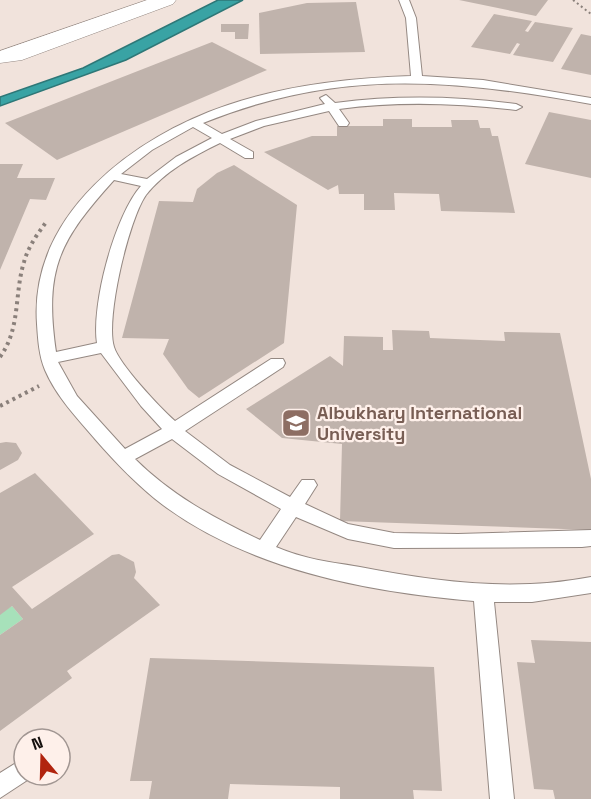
<svg xmlns="http://www.w3.org/2000/svg" width="591" height="799" font-family="'Space Grotesk',sans-serif">
	<rect width="100%" height="100%" fill="#f1e3dc"/>
	<path fill="#a7e1ba" d="M12,606L23,619L0,635V613Z"/>
	<path fill="#39a3a4" stroke="#2e7777" stroke-width="1.5" d="M218,0H243L126,60L0,106V97L83,68Z"/>
	<g fill="#c0b3ac">
		<path d="M459,0H548L536,16Z"/>
		<path d="M356,2L365,52L260,54L259,13L307,3Z"/>
		<path d="M494,14L532,21L525,31L528,32L535,22L573,28L553,62L513,55L520,44L517,43L510,54L471,47Z"/>
		<path d="M221,24H249L248,39H235V32H221Z"/>
		<path d="M581,34L591,36V75L561,69Z"/>
		<path d="M212,42L267,70L57,160L5,123Z"/>
		<path d="M549,112L591,120V178L525,164Z"/>
		<path d="M383,119H412V127H452L451,120H478L480,128H490L492,136H498L515,213L441,211L439,194L394,193L395,210H364V194H339L338,185L328,190L264,152L312,136H337V126H383Z"/>
		<path d="M0,164H23L17,178H55L46,200L30,199L0,270Z"/>
		<path d="M234,165L297,205L284,343L199,398L188,389L163,354L169,339L122,338L159,201L193,202L197,189L217,173Z"/>
		<path d="M392,330L429,331L430,338L505,341L504,332L560,333L591,479V530L340,521L342,444L282,438L246,409L330,356L343,366L344,336L383,337V350H393Z"/>
		<path d="M6,442L16,443L22,453L18,460L0,470V443Z"/>
		<path d="M35,473L94,534L12,587L32,609L112,555L119,554L134,562L136,572L134,578L160,605L67,671L72,678L0,731V635L23,619L12,606L0,615V493Z"/>
		<path d="M531,640L591,642V799H555L553,790L534,789L517,662L535,663Z"/>
		<path d="M150,658L434,667L442,791L413,790L414,799H340V787L230,784L228,799H149L152,781H130Z"/>
	</g>
	<g fill="none" stroke-linecap="round" stroke-linejoin="round">
		<g stroke="#948882" stroke-width="2">
			<g id="lane">
				<path d="M399,0H409L416,18L422,76L483,80L591,98V104C451,79 339,68 203,123L222,134L256,121L325,104L320,98L326,95L335,103C396,95 455,96 516,104L522,107L516,110C456,103 399,101 339,109L349,123L347,126H339L329,111L264,126L230,139L253,152V158H245L220,143C193,156 164,172 146,195C129,219 105,319 114,347C119,364 160,408 175,421L271,359H283L285,363L283,367L185,431L230,465L290,497L302,480H314L317,485L305,504L348,524L394,533L458,534L591,530V546L582,547L394,548L348,539L296,517L276,547C303,559 331,562 360,567C437,582 513,592 591,577V593L532,602H494L514,799H490L474,601C367,592 251,570 163,505C138,486 116,463 95,439C77,418 56,396 45,370C39,356 38,339 37,324C29,214 135,136 228,105C287,85 349,78 411,76L406,18ZM193,127L212,138L176,157L147,179L121,174L152,150ZM114,180L141,186C115,215 91,305 97,343L56,352C44,269 59,241 114,180ZM101,353L141,406L162,429L125,449L77,396L58,362ZM172,439L218,474L281,509L260,540C214,518 171,495 135,459Z"/>
				<path d="M24,758V775L32,777L0,798V773Z"/>
			</g>
		</g>
		<g stroke="#948882" stroke-width="1">
			<path id="street" d="M147,0H176L173,4L22,60L0,63V51Z"/>
		</g>
		<path stroke="#8a807b" stroke-width="2" stroke-dasharray="2 3" stroke-linecap="butt" d="M573,0L591,14"/>
		<g stroke="#8a807b" stroke-width="4" stroke-dasharray="3 4" stroke-linecap="butt">
			<path d="M0,357C21,328 14,294 24,262C28,247 38,233 47,221"/>
			<path d="M0,406L39,386"/>
		</g>
		<use href="#lane" fill="#fff" fill-rule="evenodd"/>
		<use href="#street" fill="#fff" fill-rule="evenodd"/>
	</g>
	<defs>
		<g id="university-square" transform="scale(1.5)"><rect x="-9" y="-9" width="18" height="18" rx="4" fill="#8d6e63" stroke="#fef0ea"/><path d="M0-5L7-2L0 1L-7-2ZM-4 1L0 2.5L4 1V4Q0 6-4 4Z" fill="#fff"/></g>
	</defs>
	<g fill-rule="evenodd">
		<use href="#university-square" x="296" y="423"/>
	</g>
	<g text-anchor="middle" stroke-width="4.5" stroke-linejoin="round" paint-order="stroke">
		<g font-size="18" font-weight="bold" fill="#785e54" stroke="#fef0ea" text-anchor="start">
			<text x="317" y="419">Albukhary International<tspan x="317" dy="21">University</tspan></text>
		</g>
	</g>
	<g transform="translate(42 757) rotate(341)"><circle r="28" fill="#fef0ea" stroke="#a19692" stroke-width="1.5"/>
	<path d="M0-4.5L10 22L0 15L-10 22Z" fill="#b1240e"/>
	<text y="-9" font-size="16" font-weight="bold" text-anchor="middle" fill="#15100e">N</text>
	</g>
</svg>
